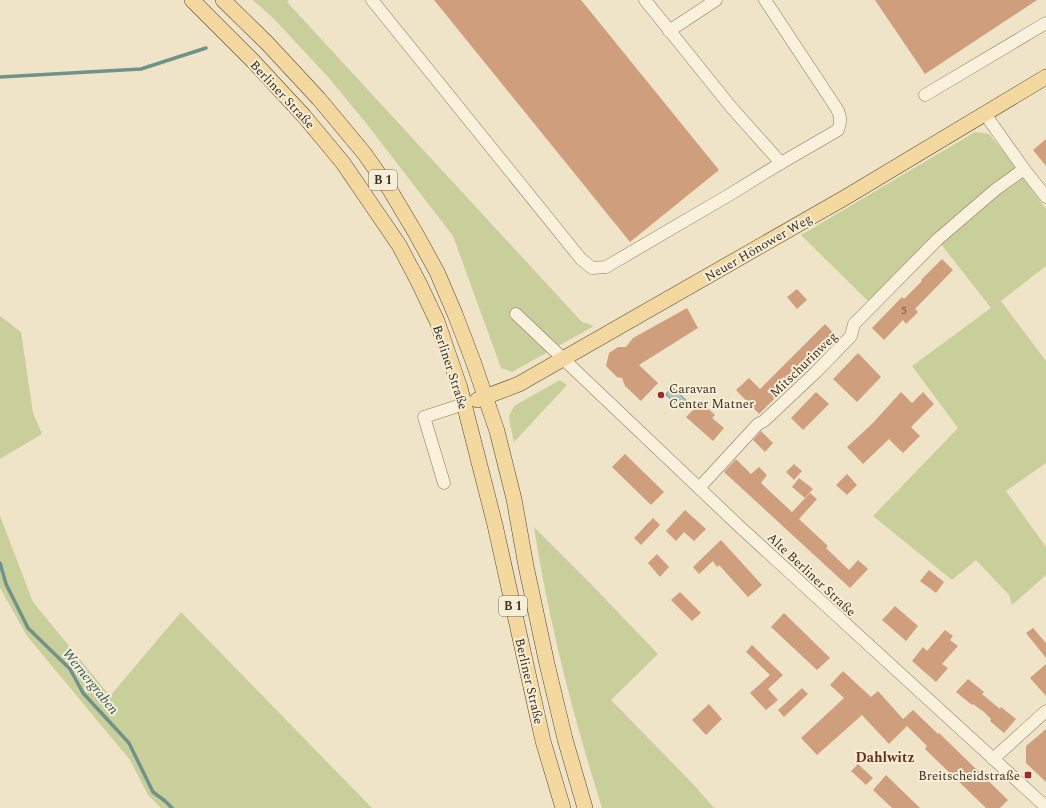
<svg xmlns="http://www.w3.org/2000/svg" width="1046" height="808" font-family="Spectral,serif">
	<rect width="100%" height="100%" fill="#f0e4c8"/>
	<g fill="#c9cf9b">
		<path d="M253,0H289L287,2L582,322L594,326L512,372L501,368L453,236L366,123L329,78L274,19Z"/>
		<path d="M975,132L989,134L1003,151L1046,209V266L1001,301L1046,361V463L1006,491L1046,547V575L1012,605L1009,595L976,560L952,580L873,516L958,428L912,366L991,308L934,235L870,303L801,235Z"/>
		<path d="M0,316L21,332L33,413L42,434L0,459Z"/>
		<path d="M560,380L567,385L514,442L510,424L509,416L514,406Z"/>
		<path d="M0,516L33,602L110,696L181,612L372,808H161L148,795L130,760L27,636L0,588Z"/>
		<path d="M534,527L590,583L658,654L611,700L694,785L714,808H602C573,716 549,623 534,527Z"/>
	</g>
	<path fill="#a9c4bc" stroke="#6f938a" d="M671,388H673L687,401L686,407L684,408H681L666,395L667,393Z"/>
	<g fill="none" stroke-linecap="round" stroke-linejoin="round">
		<g stroke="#6f938a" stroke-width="3.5">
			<path d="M0,77L141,69L206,48"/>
			<path d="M0,563L6,584L28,628L70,669L83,693L129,743L153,792L165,801L172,808"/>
		</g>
	</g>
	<g fill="#cf9f7d">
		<path d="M434,0H581L719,170L630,242Z"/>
		<path d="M875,0H1037L925,74Z"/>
		<path d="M1046,139V166L1033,150Z"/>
		<path d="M942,259L953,270L915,309L918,312L906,324L903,320L884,340L872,328L902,297L904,299L922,281L921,280Z"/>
		<path d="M797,289L807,300L797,309L787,297Z"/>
		<path d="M687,308L698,328L639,365L658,383L641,401L625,386L622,378L617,377L606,366L609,353L618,347H626L633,338Z"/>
		<path d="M825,324L837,337L759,414L736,390L749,378L760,389Z"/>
		<path d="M858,353L881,377L857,402L833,379Z"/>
		<path d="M816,392L829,404L803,430L791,418Z"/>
		<path d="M901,392L912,403L923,392L934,404L911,427L920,436L903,453L889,439L863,464L847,447L872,424Z"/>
		<path d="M701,402L715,415L712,418L724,428L713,441L686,417Z"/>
		<path d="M761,431L773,443L765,452L753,440Z"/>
		<path d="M625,454L664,492L651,505L612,467Z"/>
		<path d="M736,459L751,474L759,467L767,475L761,483L792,512L810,493L817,499L799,519L828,546L826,548L849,570L858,560L868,569L850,588L724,472Z"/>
		<path d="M794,464L802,471L794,480L786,472Z"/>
		<path d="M847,474L857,485L847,495L836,485Z"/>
		<path d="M799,478L813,489L805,498L792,487Z"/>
		<path d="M685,510L706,529L694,541L684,532L676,541L666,531Z"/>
		<path d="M653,518L660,525L641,545L634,538Z"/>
		<path d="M721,540L762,585L748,597L719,565L717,567L713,561L699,574L693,567Z"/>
		<path d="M657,554L669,567L660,577L648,563Z"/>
		<path d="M929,570L944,582L936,593L920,581Z"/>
		<path d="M680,592L701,613L692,621L671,600Z"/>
		<path d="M895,606L918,626L906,641L882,620Z"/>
		<path d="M784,613L830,658L817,670L771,627Z"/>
		<path d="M1033,628L1046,643V658L1026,633Z"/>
		<path d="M945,630L953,636L950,640L958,646L942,664L948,668L936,682L912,661L923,647L927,651Z"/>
		<path d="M752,645L783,675L768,689L778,700L766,710L750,693L770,675L746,652Z"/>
		<path d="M1046,664V696L1030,678Z"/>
		<path d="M843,671L871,697L878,691L903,719L913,710L938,734L939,733L1008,800L1000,808H986L925,749L927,746L907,726L889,744L862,715L817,755L801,738L844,698L830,685Z"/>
		<path d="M968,679L984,692L982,694L1000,709L1001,707L1016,719L1004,733L990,721L991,719L984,712L973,704L972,705L956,692Z"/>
		<path d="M802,688L808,694L784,717L778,710Z"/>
		<path d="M709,704L722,719L706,735L692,720Z"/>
		<path d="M1046,729V782L1026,763V746Z"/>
		<path d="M858,764L873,778L866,785L851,771Z"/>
		<path d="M886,775L920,808H892L873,790Z"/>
	</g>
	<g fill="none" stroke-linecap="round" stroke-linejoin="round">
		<g stroke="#8d765c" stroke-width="13">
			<g id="minor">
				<path d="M372,0L581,259L592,268L606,267L729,195L781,163L838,130C841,122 841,117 837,109L765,0"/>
				<path d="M645,0L731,107L781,163"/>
				<path d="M669,31L716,0"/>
				<path d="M925,95L1046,23"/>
				<path d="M985,114L1024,169L1046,197"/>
				<path d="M516,314L739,526L1046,807"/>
				<path d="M444,483L424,417L464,404"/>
				<path d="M699,488L758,424L764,421L816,372L851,336L854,324L938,239L995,190L1024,169"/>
				<path d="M993,759L1046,711"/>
			</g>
		</g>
		<g stroke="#5b4430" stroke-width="16">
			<g id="major">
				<path d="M192,0L253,61L304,116L343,163L399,245L419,283L437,321L460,388L495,525L543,741L563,808"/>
				<path d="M223,0L267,43L319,99L364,153L390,190L415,232L437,272L455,314L473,361L497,431L514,499L526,566L547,664L565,739L585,808"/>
				<path d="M477,400L519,384L846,197L1046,77"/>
			</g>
		</g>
		<use href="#minor" stroke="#faf1dc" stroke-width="12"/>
		<use href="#major" stroke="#f3d9a0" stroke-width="15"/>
	</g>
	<g fill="#9e2a2b" stroke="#f7eed8" stroke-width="1.5">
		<circle cx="661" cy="395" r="4"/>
		<rect x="1024" y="771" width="8" height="8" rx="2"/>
	</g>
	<g text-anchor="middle" stroke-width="4" stroke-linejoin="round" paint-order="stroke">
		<g font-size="11" fill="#624a37">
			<text x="904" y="314">5</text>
		</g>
		<g fill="#f7eed8" stroke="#756857" stroke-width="1">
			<rect x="369" y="170" width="28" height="20" rx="3"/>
			<rect x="499" y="596" width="28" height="20" rx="3"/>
		</g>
		<g font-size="12" font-weight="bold" fill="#3d2e20">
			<text x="383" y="184">B 1</text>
			<text x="513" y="610">B 1</text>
		</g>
		<g font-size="13" fill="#3d2e20" stroke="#f7eed8">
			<text transform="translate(283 94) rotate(47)" y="5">Berliner Straße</text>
			<text transform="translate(758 247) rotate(-30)" y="5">Neuer Hönower Weg</text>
			<text transform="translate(803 364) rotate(-44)" y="5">Mitschurinweg</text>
			<text transform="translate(451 367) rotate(72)" y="5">Berliner Straße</text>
			<text transform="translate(812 574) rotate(43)" y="5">Alte Berliner Straße</text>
			<text transform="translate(530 681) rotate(77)" y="5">Berliner Straße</text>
		</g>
		<g font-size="13" fill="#3d2e20" stroke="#f7eed8" text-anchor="start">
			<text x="669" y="393">Caravan<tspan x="669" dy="15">Center Matner</tspan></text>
			<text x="1020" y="780" text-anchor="end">Breitscheidstraße</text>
		</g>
		<g font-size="14" font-style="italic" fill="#2f5d5a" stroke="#f7eed8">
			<text transform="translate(91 681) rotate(51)" y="5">Wernergraben</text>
		</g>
		<g font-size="14" font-weight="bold" fill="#6b2e1e" stroke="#f7eed8">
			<text x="885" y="762">Dahlwitz</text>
		</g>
	</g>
</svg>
